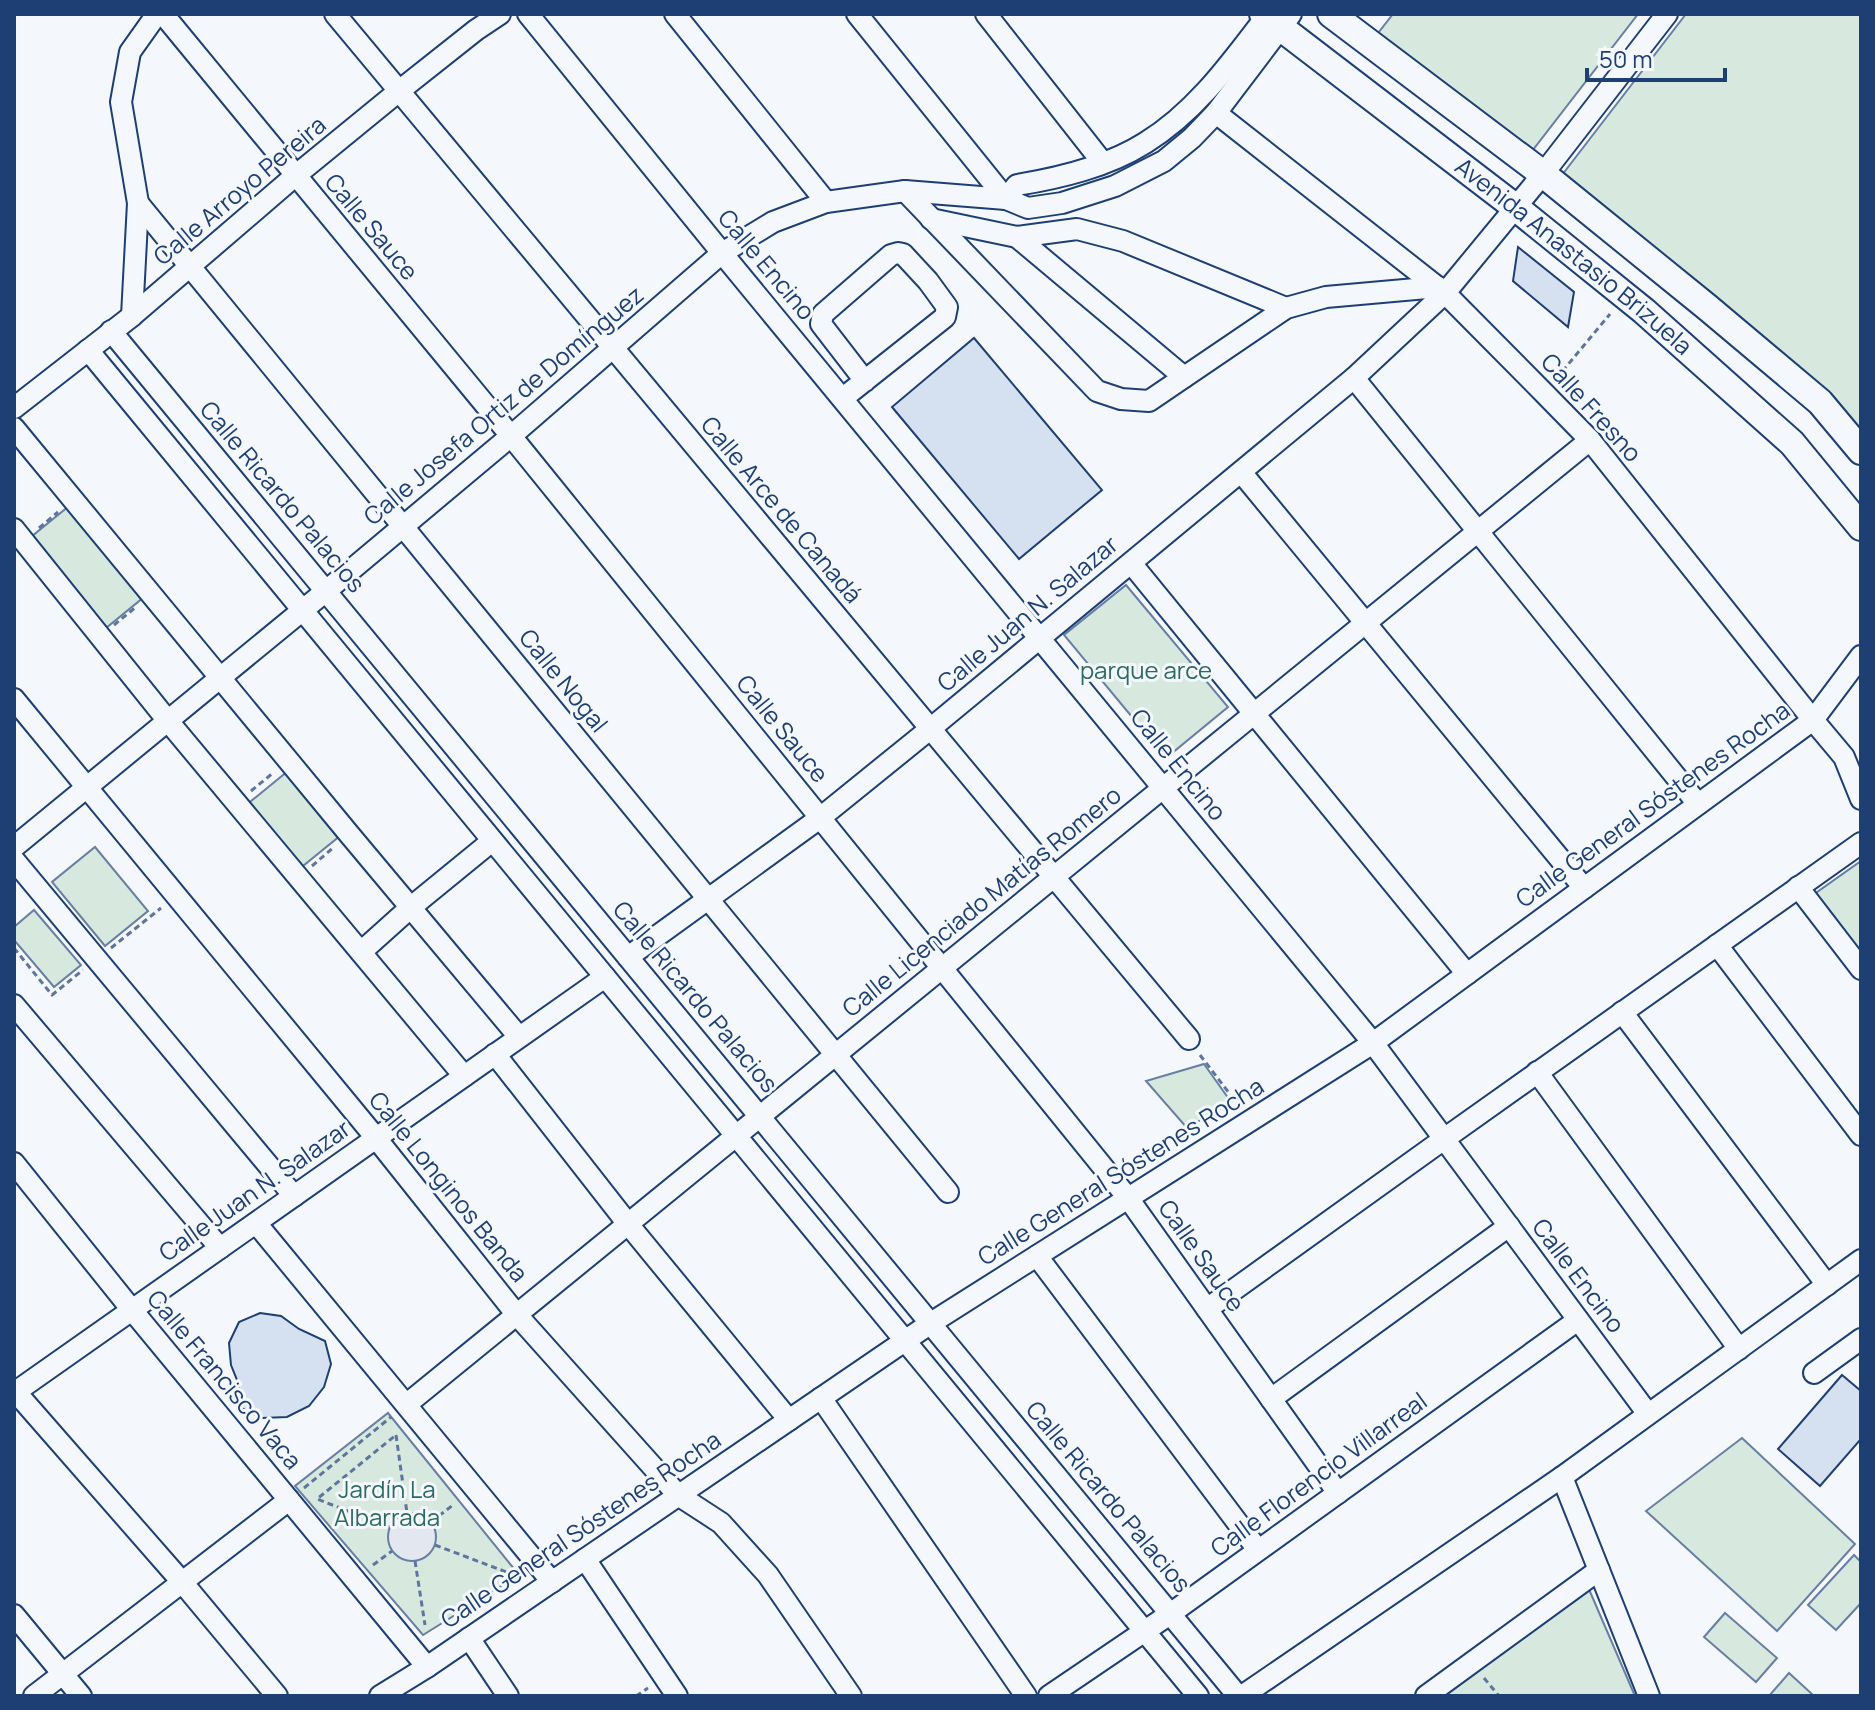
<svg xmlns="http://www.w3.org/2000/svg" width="1875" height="1710" font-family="Manrope,sans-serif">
	<rect width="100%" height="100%" fill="#f4f7fb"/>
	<g fill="#d7e8df" stroke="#687fa3" stroke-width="2">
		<path d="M1393,14H1638L1532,151L1375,37Z"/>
		<path d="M1686,14H1861V430L1833,396L1562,175Z"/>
		<path d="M69,506L144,597L106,628L31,537Z"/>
		<path d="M1126,585L1228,707L1166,758L1064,635Z"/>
		<path d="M288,771L341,835L298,870L245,806Z"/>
		<path d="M95,847L148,911L105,946L52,882Z"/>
		<path d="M1861,861V957L1813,895Z"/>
		<path d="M34,910L81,965L54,987L14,940V927Z"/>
		<path d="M1204,1064L1231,1102L1187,1128L1146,1081Z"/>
		<path d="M388,1413L519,1575L423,1635L295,1486Z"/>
		<path d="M1742,1438L1855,1544L1777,1631L1646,1511Z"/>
		<path d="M1854,1555L1861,1562V1603L1836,1630L1808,1605Z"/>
		<path d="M1588,1587L1635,1696H1438Z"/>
		<path d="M1725,1613L1777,1658L1756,1682L1704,1637Z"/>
		<path d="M1789,1673L1813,1695L1812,1696H1769Z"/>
	</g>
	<circle fill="#e3e8f0" stroke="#687fa3" stroke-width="2" cx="412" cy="1537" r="24"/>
	<g fill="#d5e0f0" stroke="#1d3f73" stroke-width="2">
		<path d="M1518,247L1574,292L1568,327L1513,281Z"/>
		<path d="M974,338L1102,490L1019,559L892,407Z"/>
		<path d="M260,1313L281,1316L299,1329L325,1341L331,1364L324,1387L309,1406L287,1417L262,1418L239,1407V1385L231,1365L229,1343L239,1322Z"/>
		<path d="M1842,1375L1861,1391V1439L1820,1486L1778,1449Z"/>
	</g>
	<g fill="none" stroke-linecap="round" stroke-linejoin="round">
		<g stroke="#1d3f73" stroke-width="24">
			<g id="minor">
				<path d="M163,14L511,436L1128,1198L1338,1493"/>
				<path d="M335,14L1189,1039"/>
				<path d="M528,14L722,253L1373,1043L1648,1414"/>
				<path d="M675,14L826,202"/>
				<path d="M857,14L1006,199"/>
				<path d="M986,14L1103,163"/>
				<path d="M1216,113L1445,293L1544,393L1590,440L1813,720L1844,757L1861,799"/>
				<path d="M905,191L1097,391L1121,399L1149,401L1286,308L1326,297L1438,287"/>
				<path d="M1006,199L1017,185C1060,178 1107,167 1145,143C1196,112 1232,61 1268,14"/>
				<path d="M138,203L948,1192"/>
				<path d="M931,219L1017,237L1077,229L1123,241L1286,308"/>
				<path d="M1017,237L1184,377"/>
				<path d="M132,316L138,203L121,102L130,52L157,14"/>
				<path d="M111,331L1238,1696"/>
				<path d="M88,350L1198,1696"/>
				<path d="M1354,378L1698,804"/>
				<path d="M843,398L945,317L947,307L928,281L903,254L898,253L891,255L823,314L821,324L865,381"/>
				<path d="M14,408L132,316L295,176L399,91L476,30L500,14"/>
				<path d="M14,428L349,834L519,1037"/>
				<path d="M1241,472L1584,888"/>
				<path d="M14,529L168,721L464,1076"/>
				<path d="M1131,563L1467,974"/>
				<path d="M14,699L376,1138L517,1315L678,1495L721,1523L768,1575L851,1696"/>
				<path d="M14,847L326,591L511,436L722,253L773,222L826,202L905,191L1006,199L1028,208L1062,203L1115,186L1164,161L1192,138L1216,113L1291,14"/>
				<path d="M14,860L294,1196"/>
				<path d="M1798,887L1861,969"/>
				<path d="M1717,945L1861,1135"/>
				<path d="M361,952L410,908L492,841"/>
				<path d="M628,957L820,818L930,729L1354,378L1445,293L1543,174L1667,14"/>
				<path d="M14,1005L220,1248"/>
				<path d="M1622,1012L1827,1285"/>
				<path d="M495,1054L628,1224L789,1420"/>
				<path d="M1537,1072L1739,1349"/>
				<path d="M14,1163L132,1310L427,1667"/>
				<path d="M256,1223L552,1582"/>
				<path d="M1037,1256L1258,1550"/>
				<path d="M1207,1309L1444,1139L1861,843"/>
				<path d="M1814,1373L1861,1339"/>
				<path d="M14,1390L182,1582L277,1696"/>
				<path d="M14,1393L605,977"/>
				<path d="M821,1398L1026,1696"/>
				<path d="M1271,1399L1509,1226"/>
				<path d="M407,1404L1590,440"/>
				<path d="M1562,1477L1649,1696"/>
				<path d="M585,1559L677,1696"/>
				<path d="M14,1615L81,1696"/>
				<path d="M469,1638L508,1696"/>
				<path d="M34,1696L289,1500"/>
				<path d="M380,1696L427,1667L931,1323L1373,1043L1813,720L1861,656"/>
				<path d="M1049,1696L1170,1614L1578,1320"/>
				<path d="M1242,1696L1562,1477L1861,1260"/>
				<path d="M1426,1696L1599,1570"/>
			</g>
		</g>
		<g stroke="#1d3f73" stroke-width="30">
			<g id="major">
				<path id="s1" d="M1263,14L1515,207L1644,311L1792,443L1861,527"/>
				<path d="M1331,14L1543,174L1707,307L1820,402L1861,451"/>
			</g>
		</g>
		<g stroke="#5e769c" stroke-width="3" stroke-dasharray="6 4" stroke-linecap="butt">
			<path d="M1556,379L1610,314"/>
			<path d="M39,528L58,512"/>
			<path d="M114,625L136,607"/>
			<path d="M251,791L273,773"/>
			<path d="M312,866L334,847"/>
			<path d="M14,948L52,995L83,970"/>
			<path d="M111,948L161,908"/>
			<path d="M1200,1055L1239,1106"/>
			<path d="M396,1435L407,1513"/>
			<path d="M304,1488L391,1417"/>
			<path d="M431,1522L453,1505"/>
			<path d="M389,1527L317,1499L396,1435"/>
			<path d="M435,1545L509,1573"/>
			<path d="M415,1561L425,1625"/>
			<path d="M373,1565L392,1551"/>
			<path d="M1484,1678L1499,1696"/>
			<path d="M636,1696L648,1688"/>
		</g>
		<use href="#minor" stroke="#f4f7fb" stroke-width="20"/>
		<use href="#major" stroke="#f4f7fb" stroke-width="26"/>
	</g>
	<g text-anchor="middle" stroke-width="6" stroke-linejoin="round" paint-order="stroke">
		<g font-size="24" fill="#1d3f73" stroke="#f4f7fb">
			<text transform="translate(240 191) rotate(-40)" y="8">Calle Arroyo Pereira</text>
			<text transform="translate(371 227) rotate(50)" y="8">Calle Sauce</text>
			<text dy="8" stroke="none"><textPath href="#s1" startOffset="394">Avenida Anastasio Brizuela</textPath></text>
			<text transform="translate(766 265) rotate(50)" y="8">Calle Encino</text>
			<text transform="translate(504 406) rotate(-40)" y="8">Calle Josefa Ortiz de Domínguez</text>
			<text transform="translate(1591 408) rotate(48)" y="8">Calle Fresno</text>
			<text transform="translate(282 497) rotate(50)" y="8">Calle Ricardo Palacios</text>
			<text transform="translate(781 510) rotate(50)" y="8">Calle Arce de Canadá</text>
			<text transform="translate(1028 614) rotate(-40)" y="8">Calle Juan N. Salazar</text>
			<text transform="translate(563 681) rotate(51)" y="8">Calle Nogal</text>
			<text transform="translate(782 729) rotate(51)" y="8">Calle Sauce</text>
			<text transform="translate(1178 765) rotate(51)" y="8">Calle Encino</text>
			<text transform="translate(1653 805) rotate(-36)" y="8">Calle General Sóstenes Rocha</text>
			<text transform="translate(982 902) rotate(-39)" y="8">Calle Licenciado Matías Romero</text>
			<text transform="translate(695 997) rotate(50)" y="8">Calle Ricardo Palacios</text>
			<text transform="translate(1121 1172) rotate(-32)" y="8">Calle General Sóstenes Rocha</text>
			<text transform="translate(448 1187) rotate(51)" y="8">Calle Longinos Banda</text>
			<text transform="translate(255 1191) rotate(-35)" y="8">Calle Juan N. Salazar</text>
			<text transform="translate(1201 1256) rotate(55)" y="8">Calle Sauce</text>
			<text transform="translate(1578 1276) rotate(53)" y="8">Calle Encino</text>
			<text transform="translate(224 1380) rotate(50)" y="8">Calle Francisco Vaca</text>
			<text transform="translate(1319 1475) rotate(-36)" y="8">Calle Florencio Villarreal</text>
			<text transform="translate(1108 1497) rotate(50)" y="8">Calle Ricardo Palacios</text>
			<text transform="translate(581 1530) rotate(-34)" y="8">Calle General Sóstenes Rocha</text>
		</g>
		<g font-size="24" fill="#2c6c60" stroke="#f4f7fb">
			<text x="1146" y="679">parque arce</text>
			<text x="387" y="1498">Jardín La<tspan x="387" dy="28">Albarrada</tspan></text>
		</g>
	</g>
	<rect width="1875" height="1710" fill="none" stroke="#1d3f73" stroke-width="32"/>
	<path d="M1587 68v12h138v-12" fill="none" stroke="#1d3f73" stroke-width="4"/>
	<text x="1599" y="68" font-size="24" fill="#1d3f73" stroke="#f4f7fb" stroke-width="6" paint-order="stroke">50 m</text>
</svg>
